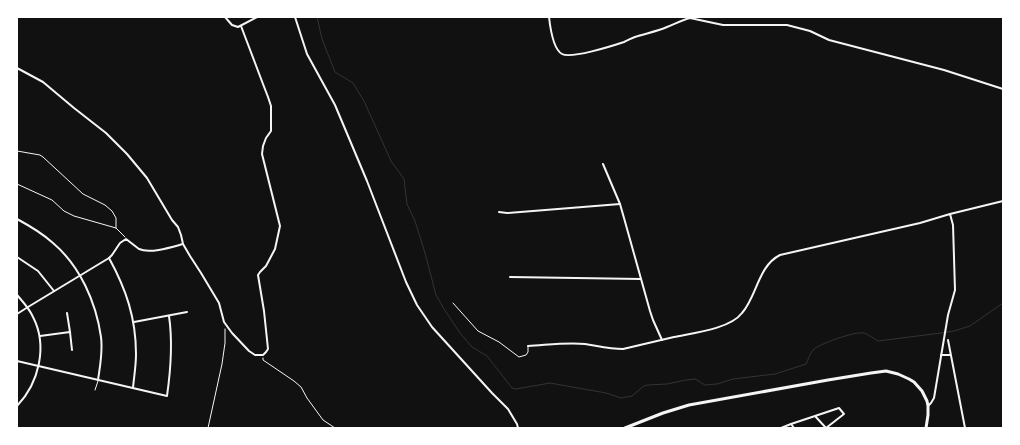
<svg xmlns="http://www.w3.org/2000/svg" width="1020" height="445" font-family="Figtree,sans-serif">
	<rect width="100%" height="100%" fill="#111"/>
	<g fill="none" stroke-linecap="round" stroke-linejoin="round">
		<path stroke="#333" stroke-width="1" d="M317,17L322,39L335,72L353,83L364,101L391,161L404,179L407,204L415,221L425,253L436,295L444,309L460,333L472,347L487,356L512,388L516,389L550,383L606,393L621,398L632,396L644,386L648,385L667,384L686,380L695,379L705,385L717,384L733,379L775,374L806,364C808,360 810,353 813,350C819,344 855,331 864,333C869,335 873,338 878,341L941,333L954,331L970,326L1003,303"/>
		<g stroke="#f5f5f5" stroke-width="1">
			<path d="M17,151L40,155L43,157L83,194L105,205L112,211L116,218V228"/>
			<path d="M17,184L52,200L64,211L74,216L116,228L125,237"/>
			<path d="M263,358V360L294,381L301,387L307,398L323,420L335,428"/>
			<path d="M208,428L222,364L225,343V329"/>
		</g>
		<g stroke="#f5f5f5" stroke-width="1">
			<path d="M453,303L478,331L499,342L519,357L526,355L528,352V346"/>
			<path d="M95,390L98,381"/>
		</g>
		<g stroke="#f5f5f5" stroke-width="2">
			<path d="M225,17L232,25L238,27L257,17"/>
			<path d="M295,17L307,54L335,105L367,181L406,282L417,305L432,327L492,393L508,409L517,424L518,428"/>
			<path d="M549,17C550,26 553,49 562,54C571,59 612,46 624,42C629,40 633,37 638,36C648,33 658,31 667,27C675,24 682,20 690,18L723,25H787L810,31L829,40L944,70L1003,89"/>
			<path d="M17,68L43,82L74,108L106,133L127,154L147,178L172,220L178,227L181,235L183,244L190,256L201,273L219,303L224,322L232,333L249,351L255,355H263L266,352L268,349L264,311L258,275L260,272L266,266L275,249L280,226L262,154L263,146L266,138L271,131V106L268,97L263,84L241,26"/>
			<path d="M603,164L620,204L624,218L650,311L653,320L662,340"/>
			<path d="M499,212L507,213L620,204"/>
			<path d="M950,214L1003,201"/>
			<path d="M17,219C30,226 42,233 53,243C80,266 96,302 101,337C103,352 100,366 98,380"/>
			<path d="M17,257L38,271L54,291"/>
			<path d="M109,258C126,289 136,318 136,354C136,366 134,377 133,388"/>
			<path d="M510,277L641,279"/>
			<path d="M17,295C23,302 29,308 33,317C48,346 39,383 17,406"/>
			<path d="M67,313L70,332"/>
			<path d="M17,314L28,307L109,258L112,255L120,243L126,239C130,242 135,246 139,249C150,254 172,247 183,244"/>
			<path d="M134,322L187,312"/>
			<path d="M40,336L70,332L72,350"/>
			<path d="M948,340L965,428"/>
			<path d="M528,346C547,345 567,342 585,344C598,346 610,349 623,349C640,345 657,341 674,337C693,333 730,329 742,313C757,296 758,266 780,255L920,223L950,214L953,225L955,290L948,315L934,398L931,403L928,406"/>
			<path d="M941,355H950"/>
			<path d="M17,361L167,396C171,368 173,343 169,316"/>
			<path d="M791,424L839,408L844,414L826,428L815,416"/>
			<path d="M781,428L791,424L794,428"/>
		</g>
		<path stroke="#f5f5f5" stroke-width="3" d="M625,428L663,413L689,405L828,380L871,373L886,371L898,374L909,379L914,382L922,391L927,401L928,406V415L926,428"/>
	</g>
	<rect width="1020" height="445" fill="none" stroke="#ffffff" stroke-width="36"/>
</svg>
